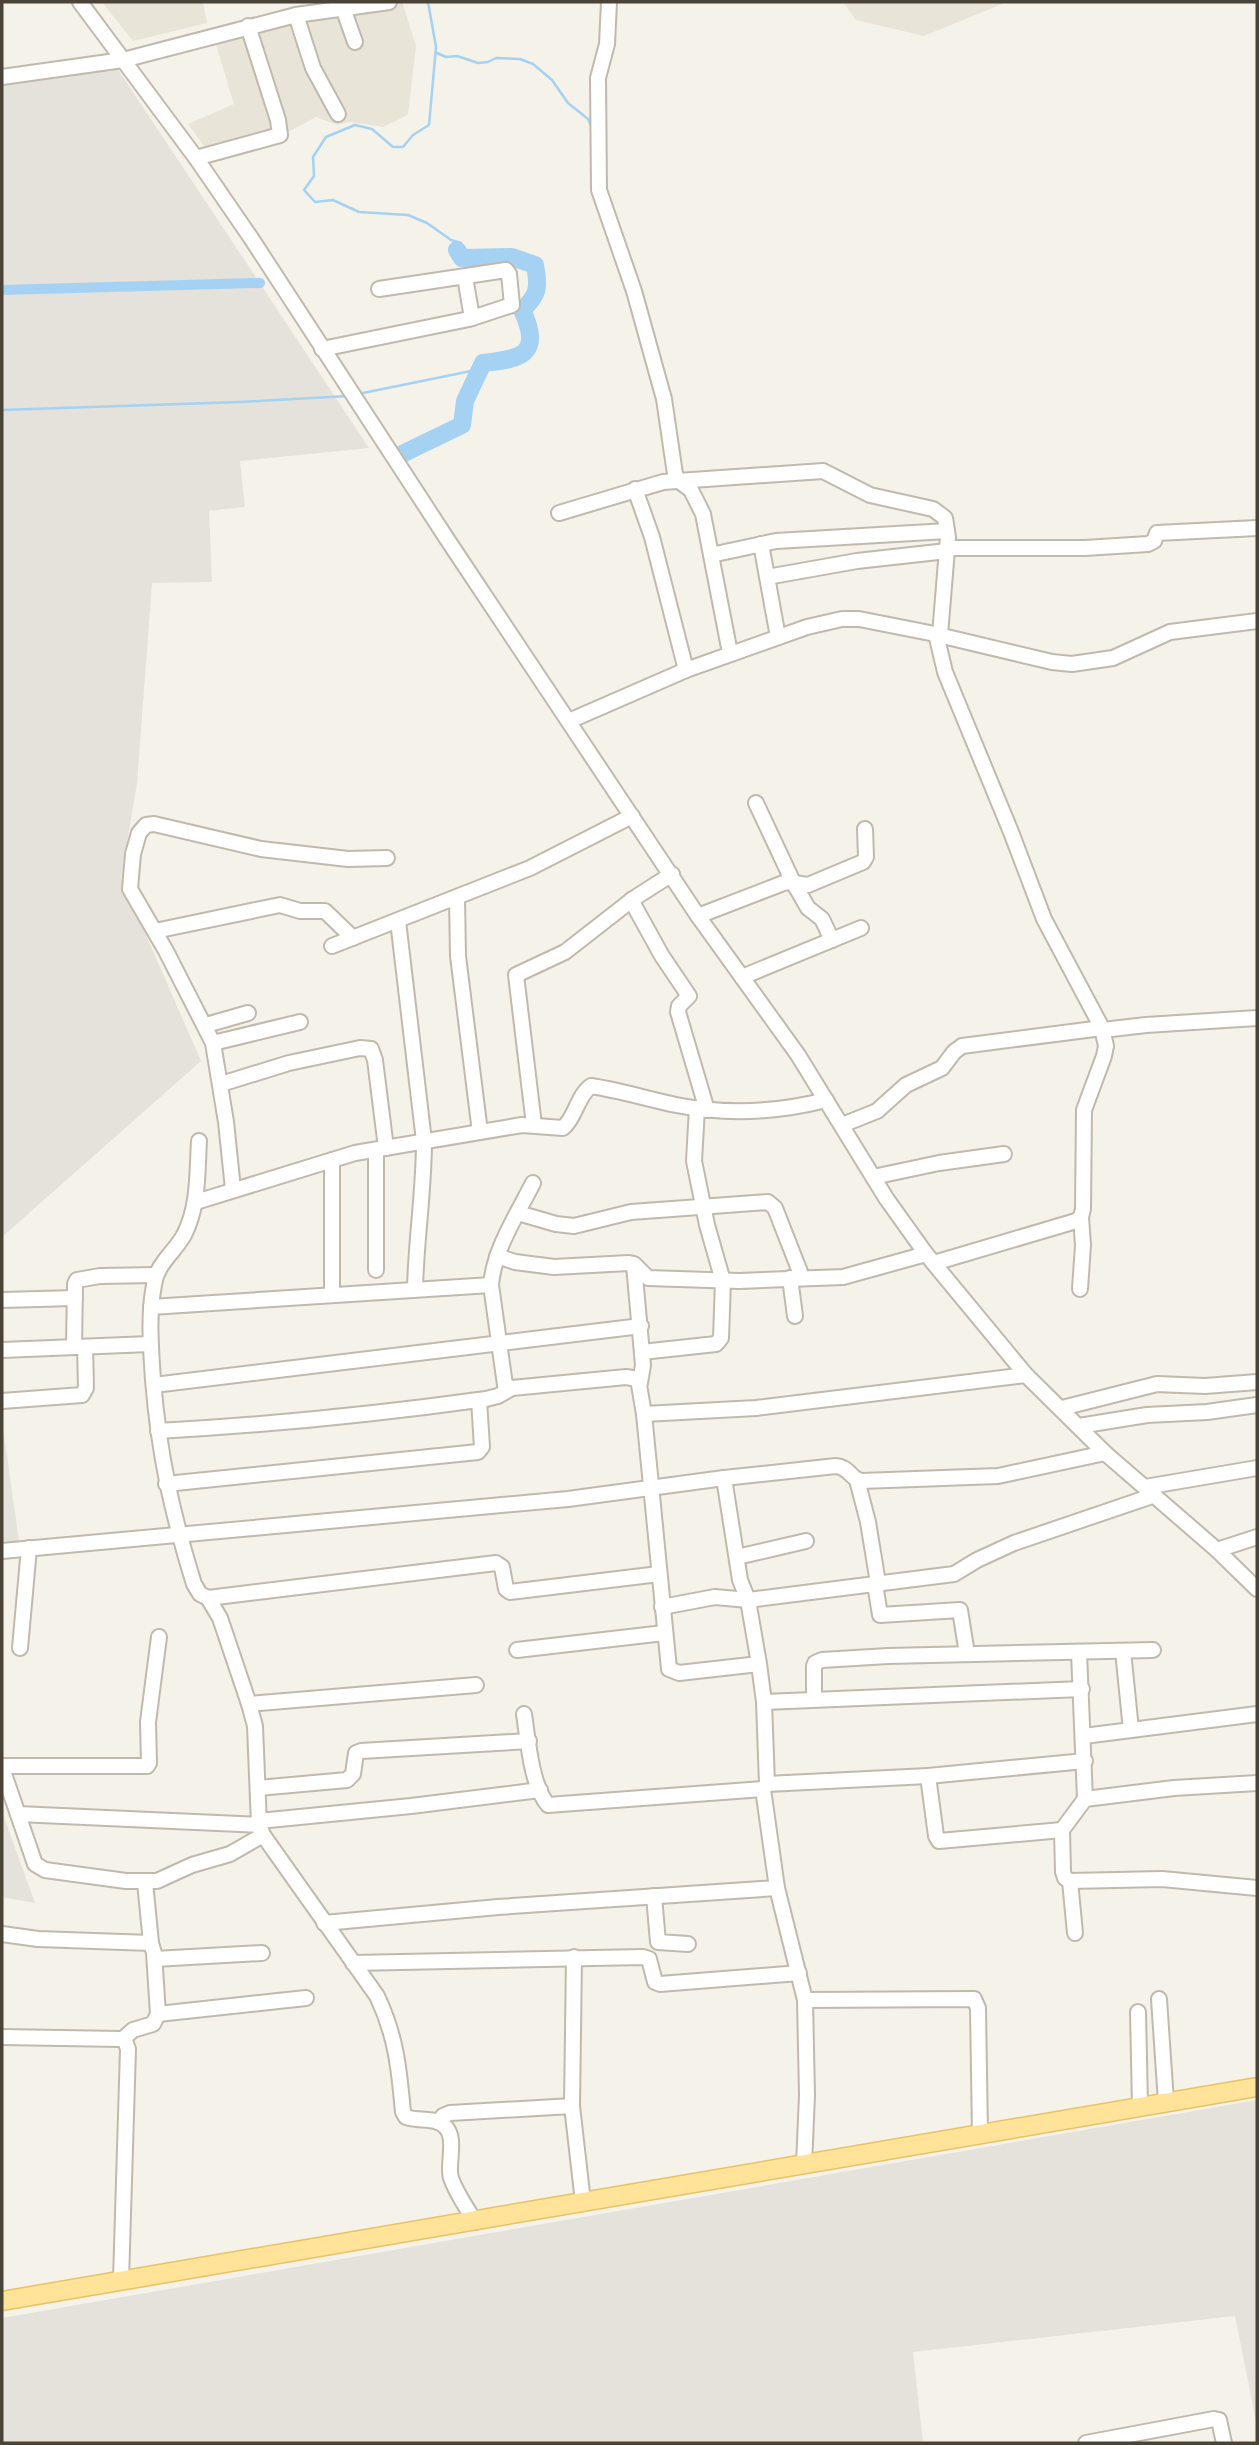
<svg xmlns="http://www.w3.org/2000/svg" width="1259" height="2445" font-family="'Space Grotesk',sans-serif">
	<rect width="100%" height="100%" fill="#f5f2ea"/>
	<g fill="#e9e4d8">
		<path d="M102,2H203L207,23L133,41Z"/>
		<path d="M402,2L416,46L408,115L383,127L350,122L337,125L316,117L286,133L207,150L188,124L234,104L213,35Z"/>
		<path d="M843,2H1007L924,36L856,20Z"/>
	</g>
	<g fill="#e5e1db">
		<path d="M117,68L369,448L240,461L245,507L209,511L212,582L152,583L137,783L121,878L201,1061L2,1237V83Z"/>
		<path d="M2,1421L19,1541L2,1544Z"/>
		<path d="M2,1812L35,1903L2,1897Z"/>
		<path d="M1257,2100V2426L1235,2316L913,2352L923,2443H2V2318Z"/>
	</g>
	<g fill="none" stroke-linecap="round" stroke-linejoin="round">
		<g stroke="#a5d2f3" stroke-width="2.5">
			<path d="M428,2L436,47L429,125L413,135L403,147H393L372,129L355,125L326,137L313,157L314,176L304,190L315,202L333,200L359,212L408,215L427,223L451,240L461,243L457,250"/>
			<path d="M437,53L446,57L457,56L478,63L488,62L496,58L520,59L533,64L552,80L568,103L588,119L592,128"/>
			<path d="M358,394L481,369"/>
			<path d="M2,410L240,402L348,396"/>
		</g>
		<path stroke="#a5d2f3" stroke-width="10" d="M2,290L260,283"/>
		<path stroke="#a5d2f3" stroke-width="18" d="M402,454L462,425L465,401L483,363C521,359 543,355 522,310C539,295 539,287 535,265L512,257L462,258L457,250"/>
		<g stroke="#c1baac" stroke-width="18">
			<g id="minor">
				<path d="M80,2L196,158L251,238L447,539L698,916L798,1055L886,1198L926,1254L1026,1375L1105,1453L1217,1550L1257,1589"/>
				<path d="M609,2L607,44L598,78L599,190L634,291L664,399L675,474L679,481L691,490L703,514L730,653"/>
				<path d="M343,8L355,42"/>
				<path d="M296,15L313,68L338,114"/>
				<path d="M2,77L123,60L296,15L389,2"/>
				<path d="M196,158L280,135L278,120L248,26"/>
				<path d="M465,277L472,318"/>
				<path d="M322,349L469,319L512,305L509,274L506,270L379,289"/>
				<path d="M635,489L652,537L686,670"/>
				<path d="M559,513L663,482L823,471L870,495L933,509L945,518L948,537L940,635"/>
				<path d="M761,544L778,637"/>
				<path d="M947,548H1085L1148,544L1154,541L1157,533L1257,528"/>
				<path d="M711,555L776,541L947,531"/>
				<path d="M767,577L857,561L947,551"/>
				<path d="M569,721L686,670L807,627L842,619H859L930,633L1052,662L1072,664L1113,658L1170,632L1257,621"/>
				<path d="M756,803L793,882L808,908L822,919L832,940"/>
				<path d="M457,898L458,956L480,1132"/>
				<path d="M631,900L662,956L689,996L679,1006L678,1012L707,1110"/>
				<path d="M698,916L781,884L787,882L808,885L863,862L866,857L865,829"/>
				<path d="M398,921L424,1141C424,1191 416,1240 415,1289"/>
				<path d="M155,931L280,905L300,911H325L353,938"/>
				<path d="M332,946L530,868L632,816"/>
				<path d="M742,977L861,928"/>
				<path d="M206,1025L248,1013"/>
				<path d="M1103,1030L1146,1025L1257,1018"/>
				<path d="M213,1043L300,1022"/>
				<path d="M221,1084L289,1063L360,1048L371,1049L375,1060L386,1148"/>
				<path d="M534,1125L516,975L565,952L633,899L672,874"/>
				<path d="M842,1125L877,1111L906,1085L942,1068L954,1052L962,1046L1102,1028"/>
				<path d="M199,1141C197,1173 199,1206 184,1235C174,1253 157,1263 154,1285C148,1316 151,1349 153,1380C159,1455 172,1513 194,1584L200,1594L208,1598L220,1618L249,1704L255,1726L259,1825L263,1835L377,1996C396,2036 399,2068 403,2112L406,2117C416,2121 428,2118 438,2122C461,2131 446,2162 451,2178C456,2193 467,2208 475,2222"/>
				<path d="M332,1160V1295"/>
				<path d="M873,1177L939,1163L1004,1154"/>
				<path d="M533,1183C517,1215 494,1249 491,1285L505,1385L512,1388L626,1377L638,1379L644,1414L669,1669L679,1673L759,1664"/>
				<path d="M233,1189L226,1122L213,1043L166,951L130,889L133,854L139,833L146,825L154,824L261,849L348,859L387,858"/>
				<path d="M196,1202L355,1153L522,1125L563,1128C576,1117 577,1096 591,1086C619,1090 647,1099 676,1105C727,1115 775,1113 826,1100"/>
				<path d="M518,1213L556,1224L574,1226L631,1212L768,1202L775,1208L802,1277"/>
				<path d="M497,1256L515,1262L554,1267L629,1263L634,1264L648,1278L739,1281L843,1277L926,1254"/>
				<path d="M934,1263L1076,1221L1081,1217L1083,1209L1084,1110L1104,1056L1106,1046L1102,1028L1044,919L1011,832L945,672L936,634"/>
				<path d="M634,1265L643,1365L640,1383"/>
				<path d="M376,1270V1150"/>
				<path d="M790,1278L795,1316"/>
				<path d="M1080,1289L1083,1245L1081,1217"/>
				<path d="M2,1300L75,1298"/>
				<path d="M151,1307L491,1285"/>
				<path d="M74,1347L75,1284L77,1280L100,1276L156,1275"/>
				<path d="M2,1350L150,1344"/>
				<path d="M642,1352L716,1344L721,1338L723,1281L707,1225L694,1161L697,1108"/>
				<path d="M154,1385L641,1326"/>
				<path d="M2,1401L82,1395L86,1388L85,1347"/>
				<path d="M1062,1408L1157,1384L1205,1386L1257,1382"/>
				<path d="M644,1414L756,1408L1026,1375"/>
				<path d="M1079,1426L1147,1415L1207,1412L1257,1405"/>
				<path d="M158,1431C268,1425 377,1414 486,1399L498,1396L512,1388"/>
				<path d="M724,1478L836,1466C849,1467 850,1478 861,1481L998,1476L1105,1453"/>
				<path d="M857,1480L868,1522L878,1583"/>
				<path d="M166,1484L478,1452L482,1447L479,1400"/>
				<path d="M1145,1487L1257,1468"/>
				<path d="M1217,1550L1257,1537"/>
				<path d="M2,1551L568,1499L724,1478L740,1580L748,1600L759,1664L764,1702L767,1784L763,1789L777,1888L805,2000L807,2095L804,2165"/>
				<path d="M737,1557L806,1541"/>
				<path d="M875,1584L880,1615L960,1610L967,1654"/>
				<path d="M208,1598L496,1563L502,1567L506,1589L510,1592L659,1574"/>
				<path d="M662,1607L715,1597L748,1600L954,1574L977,1560L1014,1543L1155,1495"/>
				<path d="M20,1648L29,1548"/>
				<path d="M517,1650L664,1633"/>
				<path d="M1123,1651L1131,1730"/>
				<path d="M1079,1652L1085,1799"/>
				<path d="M814,1698V1666L815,1663L822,1660L888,1656L1153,1650"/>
				<path d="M764,1702L1082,1689"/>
				<path d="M249,1704L476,1685"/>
				<path d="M524,1714C528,1740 531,1785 548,1805L763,1789"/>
				<path d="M1084,1736L1257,1714"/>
				<path d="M2,1766H147L149,1763L148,1722L159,1637"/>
				<path d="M2,1768L35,1864L45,1870L126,1881H157L192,1865L230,1854L263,1835"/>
				<path d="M928,1776L936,1836L939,1841L1062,1830"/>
				<path d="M1257,1783L1174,1788L1085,1799L1062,1830L1063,1872L1065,1878L1070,1881L1162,1879L1257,1888"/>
				<path d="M767,1784L928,1776L1085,1761"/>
				<path d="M258,1788L347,1780L353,1774L356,1753L361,1751L529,1741"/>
				<path d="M18,1814L259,1825"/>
				<path d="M259,1821L411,1806L540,1790"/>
				<path d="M1070,1881L1075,1933"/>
				<path d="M654,1896L658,1942L688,1944"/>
				<path d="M324,1923L498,1907L777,1888"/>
				<path d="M2,1934L38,1939L151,1943"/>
				<path d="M574,1957L572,2106L583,2202"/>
				<path d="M155,1959L262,1953"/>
				<path d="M353,1963L643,1957L649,1959L655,1982L660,1984L799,1973"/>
				<path d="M1159,1999L1166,2102"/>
				<path d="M805,2000L974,1999L978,2008L980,2134"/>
				<path d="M1138,2012L1140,2106"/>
				<path d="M158,2014L306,1998"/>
				<path d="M2,2037L120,2039L124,2038L133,2030L153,2024L158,2014L154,1953L151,1943L145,1882"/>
				<path d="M438,2122L443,2116L450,2113L572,2106"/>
				<path d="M121,2280L128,2049L124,2038"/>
				<path d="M1086,2443L1214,2419L1219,2420L1224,2443"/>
			</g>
		</g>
		<g stroke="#e8c265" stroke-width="21">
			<path id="major" d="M2,2301L1257,2087"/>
		</g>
		<use href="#minor" stroke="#fff" stroke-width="14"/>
		<use href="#major" stroke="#ffe399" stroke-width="18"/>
	</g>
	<rect width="1259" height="2445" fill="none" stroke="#4a4337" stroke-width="7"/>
</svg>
